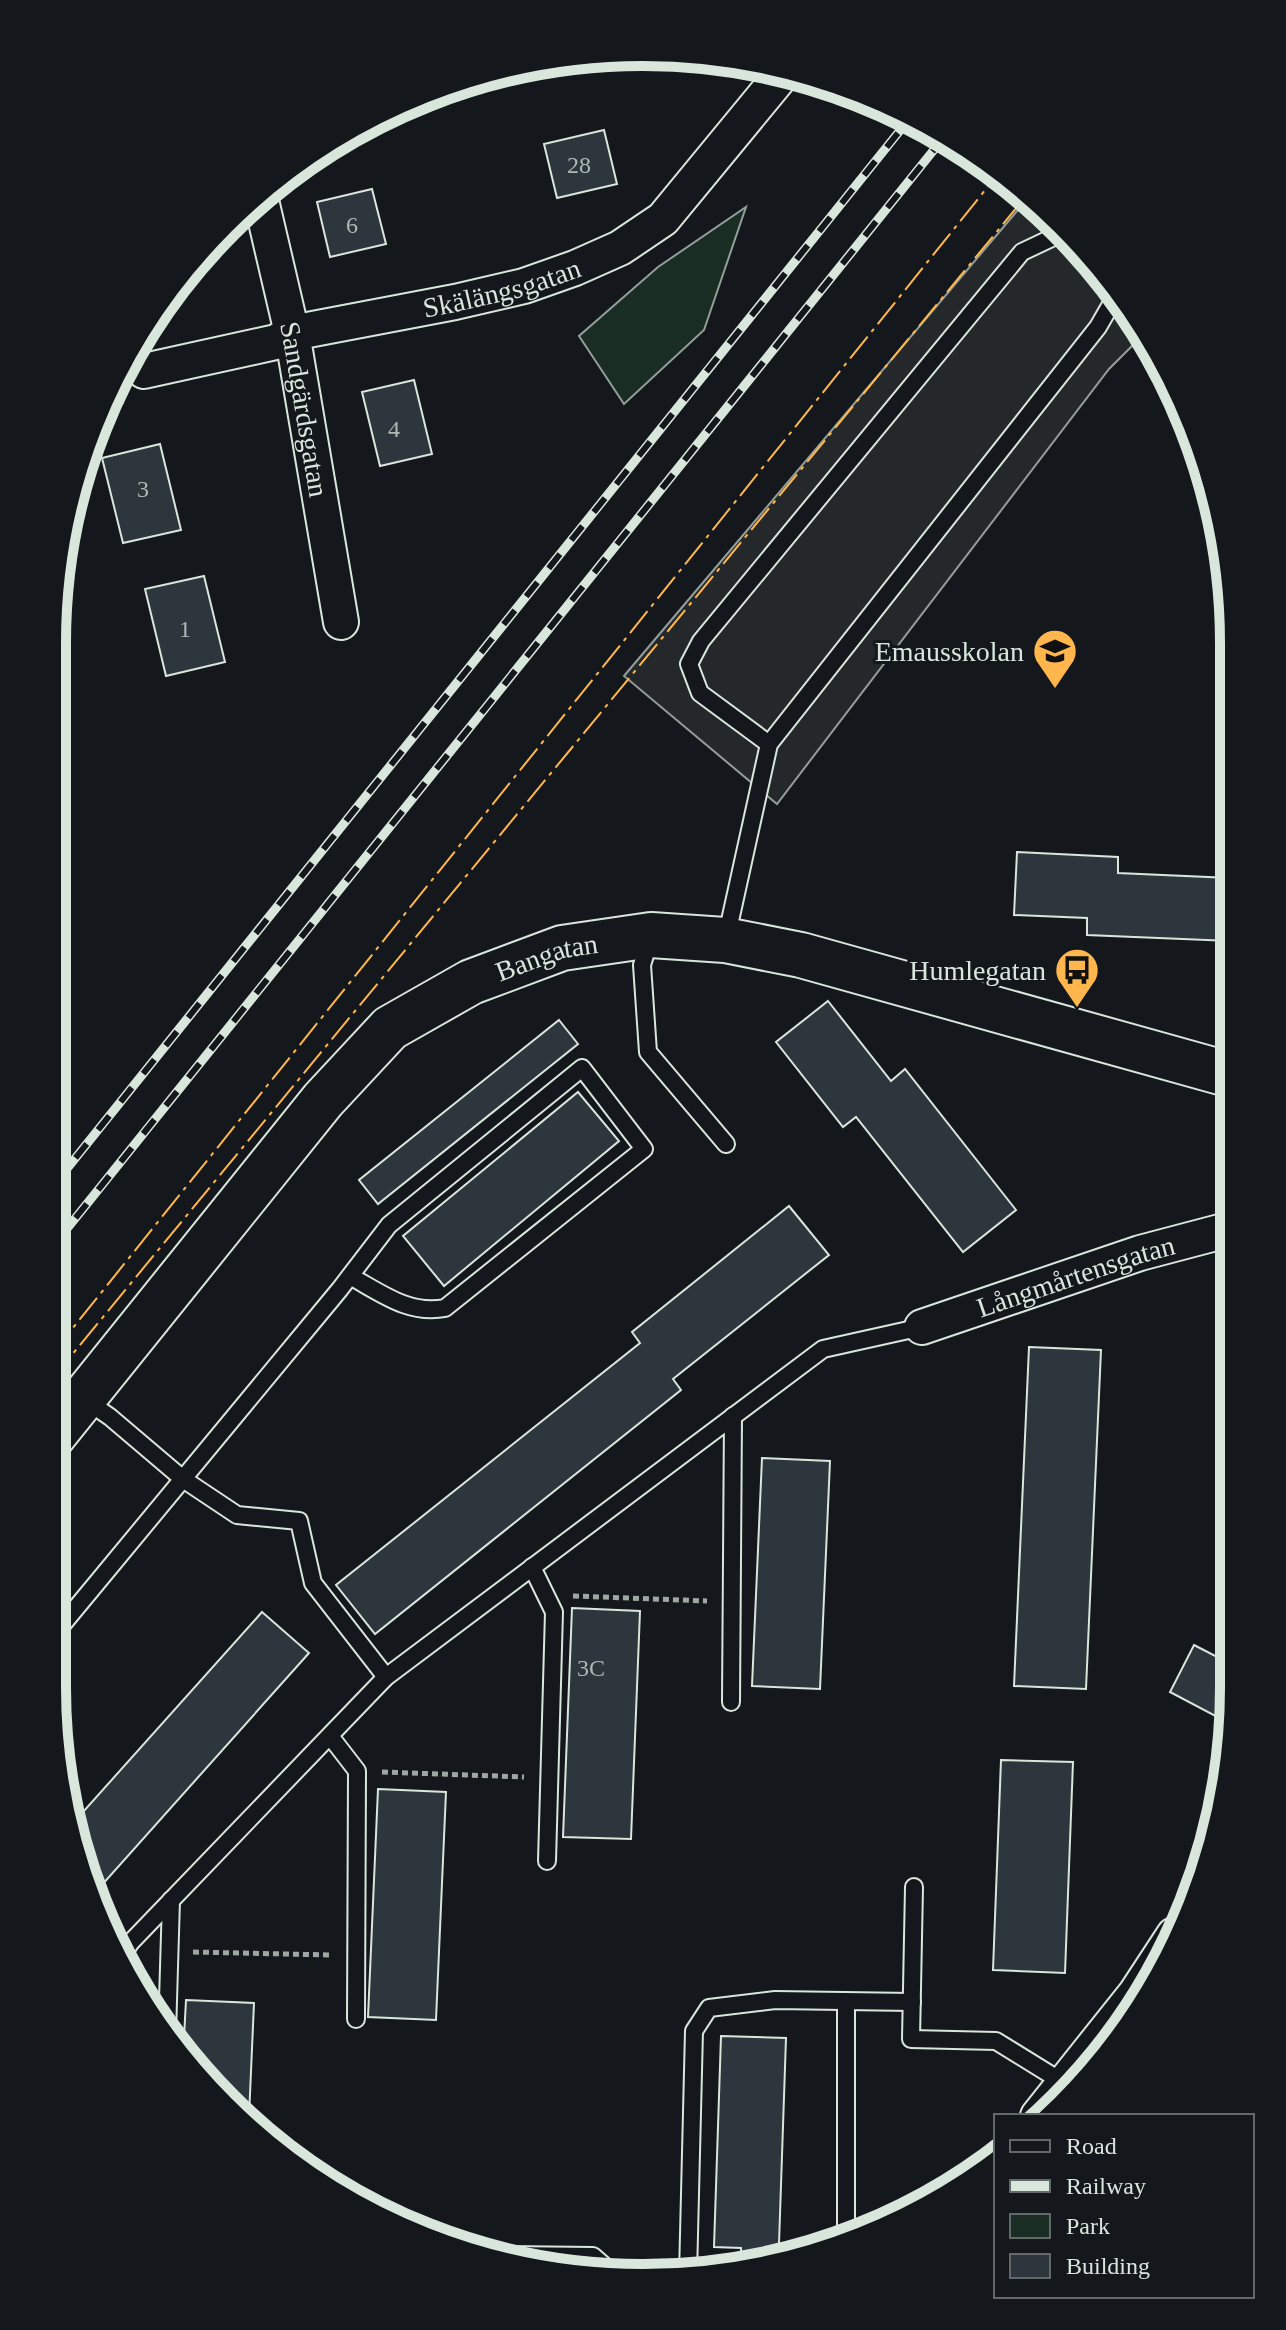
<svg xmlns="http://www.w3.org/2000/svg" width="1286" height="2330" font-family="Georgia,serif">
	<rect width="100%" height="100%" fill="#14181c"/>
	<path fill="#1a2d24" stroke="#939e99" stroke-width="2" d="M746,207L704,330L624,404L579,336L658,267Z"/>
	<path fill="#24282b" stroke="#939e99" stroke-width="2" d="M1038,205L1134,314L1144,334L1109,369L777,804L624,676L1017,211Z"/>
	<g fill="#2c363c" stroke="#d8e6dc" stroke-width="2">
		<path d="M578,58L579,62L531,74L529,66Z"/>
		<path d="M604,130L617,184L557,198L544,144Z"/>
		<path d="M372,189L386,244L330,257L317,202Z"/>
		<path d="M414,380L432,454L380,466L362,392Z"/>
		<path d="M160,444L181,530L123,543L102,458Z"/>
		<path d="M204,576L225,662L166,676L145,589Z"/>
		<path d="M1017,852L1118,857V873L1230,878V941L1087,935V918L1014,915Z"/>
		<path d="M828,1001L891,1081L905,1069L1016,1210L963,1252L856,1117L843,1127L776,1042Z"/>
		<path d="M559,1020L578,1044L378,1204L359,1180Z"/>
		<path d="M578,1092L619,1141L444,1286L403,1236Z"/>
		<path d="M789,1206L829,1255L673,1379L681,1390L375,1634L336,1585L640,1343L632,1332Z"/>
		<path d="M1029,1347L1101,1350L1086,1689L1014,1686Z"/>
		<path d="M762,1458L830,1461L820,1689L752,1686Z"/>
		<path d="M1232,1537V1580L1218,1575Z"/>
		<path d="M572,1608L640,1611L631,1839L563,1837Z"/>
		<path d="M262,1612L309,1653L93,1895L84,1877L74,1822Z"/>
		<path d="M1194,1645L1233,1665V1698L1221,1719L1170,1692Z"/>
		<path d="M1001,1760L1073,1762L1065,1973L993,1970Z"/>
		<path d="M378,1789L446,1792L436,2020L368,2017Z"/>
		<path d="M186,2000L254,2003L249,2117L183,2056Z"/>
		<path d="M721,2036L786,2038L779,2244L801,2245V2249L741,2263V2248L714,2247Z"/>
	</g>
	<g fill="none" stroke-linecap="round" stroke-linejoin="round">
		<g stroke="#d8e6dc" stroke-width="20">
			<g id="lane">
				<path d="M769,744L700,693L689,664L701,641L1022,252L1060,234L1065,235"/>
				<path d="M650,939L642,965L648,1052L726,1144"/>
				<path d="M726,939L769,744L1098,327L1117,294"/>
				<path d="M84,1399L110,1417L183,1479L237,1515L299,1521L313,1583L386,1677"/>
				<path d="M532,1567L554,1612L547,1861"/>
				<path d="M52,1637L340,1289L389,1225L582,1068L644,1149L445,1308C409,1315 381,1293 350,1276"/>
				<path d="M731,1702L733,1416"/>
				<path d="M330,1736L357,1771L356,2019"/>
				<path d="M914,1887L911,2039L996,2041L1064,2083"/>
				<path d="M124,1952L131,1942L386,1677L823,1349L922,1327"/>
				<path d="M846,2001V2238"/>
				<path d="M167,2034L171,1900"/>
				<path d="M503,2259L506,2255L593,2256L609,2270"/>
				<path d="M688,2275L694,2031L709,2008L775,2000L912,2002"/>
			</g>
		</g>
		<g stroke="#d8e6dc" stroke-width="38">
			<g id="street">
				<path id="s1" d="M260,196L292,333L341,622"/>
				<path id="s2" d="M144,371L276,342L292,333L455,302L524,286L575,268L620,248L663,219L784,72"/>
				<path id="s3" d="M922,1327L1140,1253L1231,1229"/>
				<path d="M1038,2116L1136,1993L1174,1935"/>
			</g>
		</g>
		<g stroke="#d8e6dc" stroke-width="48">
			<g id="secondary">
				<path id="s4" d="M52,1437L323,1100L390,1028L471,982L562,948L651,935L725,940L801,955L1231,1075"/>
			</g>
		</g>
		<g stroke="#9da8a2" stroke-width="5" stroke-dasharray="6 4" stroke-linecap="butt">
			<path d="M108,404L126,401"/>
			<path d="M52,1489L62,1477"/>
			<path d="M573,1596L707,1601"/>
			<path d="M382,1772L524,1777"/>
			<path d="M193,1952L331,1955"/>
		</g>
		<use href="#lane" stroke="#14181c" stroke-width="16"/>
		<use href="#street" stroke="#14181c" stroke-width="34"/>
		<use href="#secondary" stroke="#14181c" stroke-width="44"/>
		<g stroke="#d8e6dc" stroke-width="9">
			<g id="rail">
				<path d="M53,1186L910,118"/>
				<path d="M53,1246L945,136"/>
			</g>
		</g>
		<use href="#rail" stroke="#14181c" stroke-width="6" stroke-dasharray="18" stroke-linecap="butt"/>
		<g stroke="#ffb74d" stroke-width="2" stroke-dasharray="28 6 4 6" stroke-linecap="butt">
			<path d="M52,1354L998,174"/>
			<path d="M52,1379L1027,195"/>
		</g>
	</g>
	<defs>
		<g id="school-pin" transform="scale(2.3)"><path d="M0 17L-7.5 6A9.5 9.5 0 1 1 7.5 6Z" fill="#ffb74d" stroke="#14181c"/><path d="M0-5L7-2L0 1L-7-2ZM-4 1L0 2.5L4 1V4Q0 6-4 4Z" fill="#111"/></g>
		<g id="bus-pin" transform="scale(2.3)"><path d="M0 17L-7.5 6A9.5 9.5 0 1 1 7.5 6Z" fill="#ffb74d" stroke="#14181c"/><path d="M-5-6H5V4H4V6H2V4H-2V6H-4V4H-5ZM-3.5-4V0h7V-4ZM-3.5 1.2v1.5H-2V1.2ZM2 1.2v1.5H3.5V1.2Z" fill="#111"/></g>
	</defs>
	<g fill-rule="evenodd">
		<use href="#school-pin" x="1055" y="651"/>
		<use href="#bus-pin" x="1077" y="970"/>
	</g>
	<g text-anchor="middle" stroke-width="6" stroke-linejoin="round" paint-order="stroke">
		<g font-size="24" fill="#adbab4">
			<text x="579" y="173">28</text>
			<text x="352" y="233">6</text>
			<text x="394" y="437">4</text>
			<text x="143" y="497">3</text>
			<text x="185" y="637">1</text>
			<text x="591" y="1676">3C</text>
		</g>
		<g font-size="28" fill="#d8e6dc" stroke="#14181c">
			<text dy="10" stroke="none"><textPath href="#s2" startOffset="368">Skälängsgatan</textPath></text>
			<text dy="10" stroke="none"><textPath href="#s1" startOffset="218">Sandgärdsgatan</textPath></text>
			<text dy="10" stroke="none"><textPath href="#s4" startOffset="704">Bangatan</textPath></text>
			<text dy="10" stroke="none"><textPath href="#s3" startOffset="162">Långmårtensgatan</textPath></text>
		</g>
		<g font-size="28" fill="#d8e6dc" stroke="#14181c" text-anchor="end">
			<text x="1024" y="661">Emausskolan</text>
			<text x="1046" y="980">Humlegatan</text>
		</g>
	</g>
	<path d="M0 0H1286V2330H0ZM643 66H643A577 577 0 0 1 1220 643V1687A577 577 0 0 1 643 2264H643A577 577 0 0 1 66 1687V643A577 577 0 0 1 643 66Z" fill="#14181c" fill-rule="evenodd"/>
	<path fill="none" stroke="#d8e6dc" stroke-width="10" d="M643 66H643A577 577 0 0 1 1220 643V1687A577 577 0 0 1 643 2264H643A577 577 0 0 1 66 1687V643A577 577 0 0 1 643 66Z"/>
	<rect x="994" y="2114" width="260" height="184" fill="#14181c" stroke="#626a69" stroke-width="2"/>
	<rect x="1010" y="2140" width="40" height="12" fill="#14181c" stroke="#626a69" stroke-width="2"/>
	<text x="1066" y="2154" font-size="24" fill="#d8e6dc">Road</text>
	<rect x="1010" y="2180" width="40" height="12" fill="#d8e6dc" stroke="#626a69" stroke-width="2"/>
	<text x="1066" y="2194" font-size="24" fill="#d8e6dc">Railway</text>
	<rect x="1010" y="2214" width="40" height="24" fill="#1a2d24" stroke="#626a69" stroke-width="2"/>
	<text x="1066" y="2234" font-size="24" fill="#d8e6dc">Park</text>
	<rect x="1010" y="2254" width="40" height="24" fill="#2c363c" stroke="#626a69" stroke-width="2"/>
	<text x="1066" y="2274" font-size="24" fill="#d8e6dc">Building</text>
</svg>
